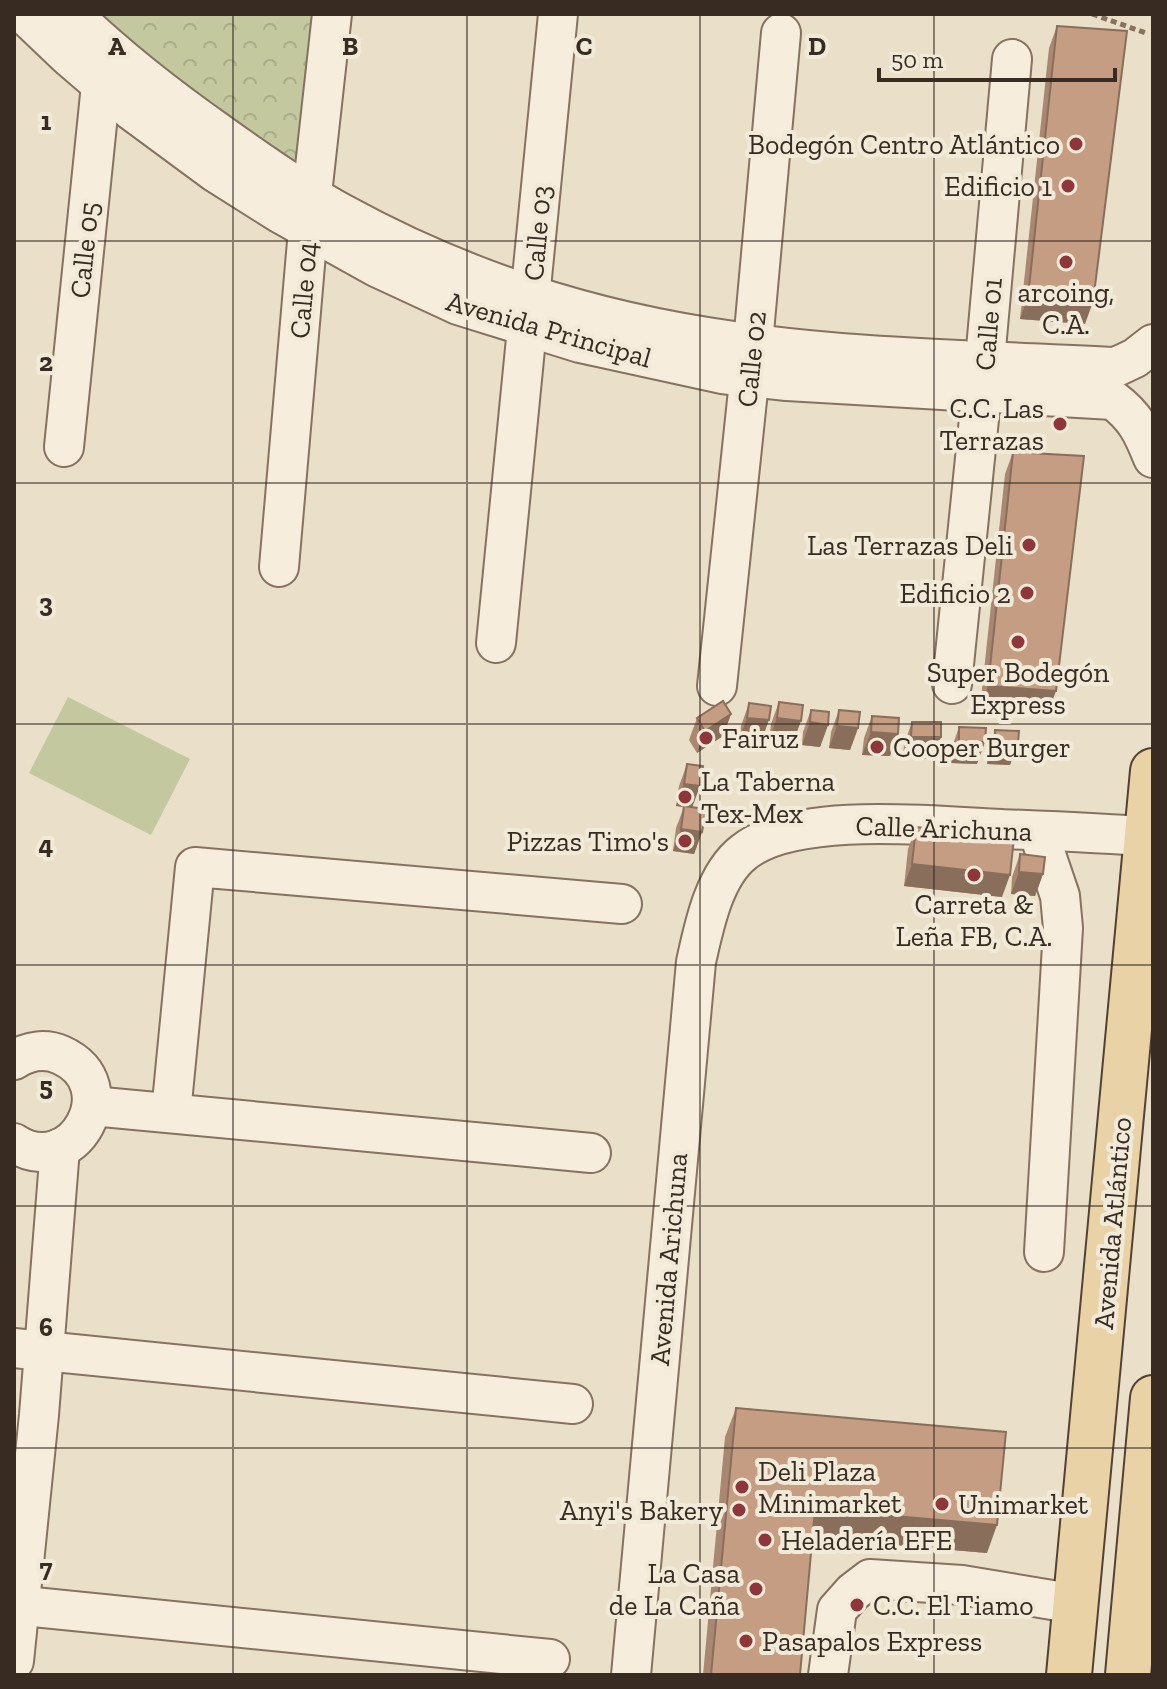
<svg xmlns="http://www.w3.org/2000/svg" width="1167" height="1689" font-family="'Zilla Slab',serif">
	<defs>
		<pattern id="forest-crowns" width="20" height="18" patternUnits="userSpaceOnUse" patternTransform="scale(2)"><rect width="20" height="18" fill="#c4c89e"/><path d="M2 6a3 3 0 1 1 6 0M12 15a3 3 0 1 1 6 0" fill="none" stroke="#a9ac88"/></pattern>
	</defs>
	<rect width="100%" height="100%" fill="#eae0c9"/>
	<path fill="url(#forest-crowns)" d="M72,14H332L312,195Z"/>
	<path fill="#c4c89e" d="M68,697L190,759L151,835L29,773Z"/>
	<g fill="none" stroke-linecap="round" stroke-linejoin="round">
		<g stroke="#857260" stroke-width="42">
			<g id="minor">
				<path d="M24,14L67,55L132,111L216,173L281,214L376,267L458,305L580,343L722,374L787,381L1113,400C1136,417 1143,433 1153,458"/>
				<path d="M72,14C118,58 169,98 222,135C261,163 301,191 343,214C456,276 581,317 707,337C842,359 980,360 1116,367L1135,358L1153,344"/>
				<path d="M64,447L101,85L112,72"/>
				<path d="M279,567L308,230L332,14"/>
				<path d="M496,643L558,14"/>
				<path d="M952,684L985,360L1012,59"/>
				<path d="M717,686L753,343L781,33"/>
				<path d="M1038,831L1060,896L1063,928L1044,1252"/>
				<path d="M14,1060C28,1051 45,1048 61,1055C128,1085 73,1182 14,1143"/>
				<path d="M92,1106L591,1153"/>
				<path d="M171,1113L195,867L622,904"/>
				<path d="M14,1348L573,1404"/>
				<path d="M14,1605L550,1659"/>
				<path d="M14,1661L39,1415L60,1148"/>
				<path d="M631,1675L696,962C704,926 714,875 744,852C795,811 936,826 1001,829C1051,831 1102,833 1153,837"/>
				<path d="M828,1675L837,1610L853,1592L870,1579L962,1585L1076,1604"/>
			</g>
		</g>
		<g stroke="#534133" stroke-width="48">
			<g id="major">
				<path d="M1069,1675L1153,771"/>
				<path d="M1128,1675L1153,1398"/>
			</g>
		</g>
		<path stroke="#857260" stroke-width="5" stroke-dasharray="6 4" stroke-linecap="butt" d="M1092,14L1146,33"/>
		<use href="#minor" stroke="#f6eddc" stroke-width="38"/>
		<use href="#major" stroke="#e9d2a6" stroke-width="44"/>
	</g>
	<g fill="#a98771">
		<path d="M1057,26L1085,324L1020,319L1049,48Z"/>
		<path d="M1013,452L1048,713L980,708L1005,474Z"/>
		<path d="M779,702L793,743L769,740L771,724Z"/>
		<path d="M749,703L761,742L739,740L741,726Z"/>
		<path d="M811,710L828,725L820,747L802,745L803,732Z"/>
		<path d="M839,710L858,728L850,750L829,748L831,732Z"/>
		<path d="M731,714L723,736L697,753L689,740L697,718Z"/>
		<path d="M872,716L890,756L862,755L864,738Z"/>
		<path d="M912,722L933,759H903L904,744Z"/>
		<path d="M959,727L977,764L951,763V750Z"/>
		<path d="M995,730L1018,743L1010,765L987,764V753Z"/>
		<path d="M687,764L693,807L702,832L694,854L673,851L676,828L684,807L676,806L679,786Z"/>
		<path d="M916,827L1002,897L904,886L908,849Z"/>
		<path d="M1020,854L1043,874L1035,896L1011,894L1012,877Z"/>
		<path d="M736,1408L987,1553L812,1538L800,1675H703L725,1437Z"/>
	</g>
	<g fill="#896e5c">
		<path d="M1028,297L1093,302L1085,324L1020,319Z"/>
		<path d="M988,686L1056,691L1048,713L980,708Z"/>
		<path d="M731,714L723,736L697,753L705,731Z"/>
		<path d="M747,718L769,720L761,742L739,740Z"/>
		<path d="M777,718L801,721L793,743L769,740Z"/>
		<path d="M810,722L828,725L820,747L802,745Z"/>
		<path d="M837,726L858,728L850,750L829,748Z"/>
		<path d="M871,732L898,734L890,756L862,755Z"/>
		<path d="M911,737H941L933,759H903Z"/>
		<path d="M959,741L985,742L977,764L951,763Z"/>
		<path d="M995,742L1018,743L1010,765L987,764Z"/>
		<path d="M684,784L700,786L692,808L676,806Z"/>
		<path d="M681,829L702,832L694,854L673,851Z"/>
		<path d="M912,864L1010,875L1002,897L904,886Z"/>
		<path d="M1019,872L1043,874L1035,896L1011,894Z"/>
		<path d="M815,1509L997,1525L987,1553L804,1537Z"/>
	</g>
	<g fill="#c49d83" stroke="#896e5c" stroke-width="2">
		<path d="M1057,26L1127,31L1093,302L1028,297Z"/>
		<path d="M1013,452L1084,456L1056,691L988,686Z"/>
		<path d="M723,701L731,714L705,731L697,718Z"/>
		<path d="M779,702L803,705L801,721L777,718Z"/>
		<path d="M749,703L771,706L769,720L747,718Z"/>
		<path d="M811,710L829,712L828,725L810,722Z"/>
		<path d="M839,710L860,712L858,728L837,726Z"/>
		<path d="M872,716L899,718L898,734L871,732Z"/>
		<path d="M912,722H941V737H911Z"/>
		<path d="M959,727L986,728L985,742L959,741Z"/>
		<path d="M995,730L1019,731L1018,743L995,742Z"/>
		<path d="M687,764L703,766L700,786L684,784Z"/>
		<path d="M684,806L706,809L702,832L681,829Z"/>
		<path d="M916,827L1014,838L1010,875L912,864Z"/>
		<path d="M1020,854L1045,857L1043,874L1019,872Z"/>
		<path d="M736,1408L1006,1432L997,1525L815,1509L800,1675H711Z"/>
	</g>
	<path fill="none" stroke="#372b22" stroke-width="2" stroke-opacity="0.55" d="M233,14V1675M467,14V1675M700,14V1675M934,14V1675M14,241H1153M14,483H1153M14,724H1153M14,965H1153M14,1206H1153M14,1448H1153"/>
	<g fill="#8e3639" stroke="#f2ead8" stroke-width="3">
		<circle cx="1076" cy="144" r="8"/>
		<circle cx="1068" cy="186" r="8"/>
		<circle cx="1066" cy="262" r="8"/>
		<circle cx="1060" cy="424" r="8"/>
		<circle cx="1029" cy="545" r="8"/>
		<circle cx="1027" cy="593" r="8"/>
		<circle cx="1018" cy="642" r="8"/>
		<circle cx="706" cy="738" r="8"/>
		<circle cx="877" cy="747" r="8"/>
		<circle cx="685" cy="797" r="8"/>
		<circle cx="685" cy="841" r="8"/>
		<circle cx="974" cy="875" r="8"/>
		<circle cx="742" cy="1487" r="8"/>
		<circle cx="942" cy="1504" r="8"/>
		<circle cx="739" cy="1510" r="8"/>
		<circle cx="765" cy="1540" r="8"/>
		<circle cx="756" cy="1589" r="8"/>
		<circle cx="857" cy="1605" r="8"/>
		<circle cx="746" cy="1641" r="8"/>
	</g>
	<g text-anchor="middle" stroke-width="8" stroke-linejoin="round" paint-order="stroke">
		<g font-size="28" fill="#372b22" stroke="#f2ead8" text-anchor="end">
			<text x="1060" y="154">Bodegón Centro Atlántico</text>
			<text x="1052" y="196">Edificio 1</text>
			<text x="1066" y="302" text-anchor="middle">arcoing,<tspan x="1066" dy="32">C.A.</tspan></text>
			<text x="1044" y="418">C.C. Las<tspan x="1044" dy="32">Terrazas</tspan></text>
			<text x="1013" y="555">Las Terrazas Deli</text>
			<text x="1011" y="603">Edificio 2</text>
			<text x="1018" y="682" text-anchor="middle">Super Bodegón<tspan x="1018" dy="32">Express</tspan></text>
			<text x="722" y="748" text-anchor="start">Fairuz</text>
			<text x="893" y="757" text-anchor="start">Cooper Burger</text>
			<text x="701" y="791" text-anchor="start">La Taberna<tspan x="701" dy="32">Tex-Mex</tspan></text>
			<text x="669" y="851">Pizzas Timo's</text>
			<text x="974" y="914" text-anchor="middle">Carreta &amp;<tspan x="974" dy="32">Leña FB, C.A.</tspan></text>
			<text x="758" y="1481" text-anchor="start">Deli Plaza<tspan x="758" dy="32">Minimarket</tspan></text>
			<text x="958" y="1514" text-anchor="start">Unimarket</text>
			<text x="723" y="1520">Anyi's Bakery</text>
			<text x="781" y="1550" text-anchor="start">Heladería EFE</text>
			<text x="740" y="1583">La Casa<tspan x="740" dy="32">de La Caña</tspan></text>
			<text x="873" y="1615" text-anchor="start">C.C. El Tiamo</text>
			<text x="762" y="1651" text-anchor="start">Pasapalos Express</text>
		</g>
		<g font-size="28" fill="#372b22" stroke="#f2ead8">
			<text transform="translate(537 233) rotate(-85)" y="10">Calle 03</text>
			<text transform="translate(84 250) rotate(-84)" y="10">Calle 05</text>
			<text transform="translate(303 290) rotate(-85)" y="10">Calle 04</text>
			<text transform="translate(988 324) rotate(-85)" y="10">Calle 01</text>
			<text transform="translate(549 329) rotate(16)" y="10">Avenida Principal</text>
			<text transform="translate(751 359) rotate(-84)" y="10">Calle 02</text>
			<text transform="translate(944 828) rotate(2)" y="10">Calle Arichuna</text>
			<text transform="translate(1112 1223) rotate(-85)" y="10">Avenida Atlántico</text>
			<text transform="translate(668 1259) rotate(-85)" y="10">Avenida Arichuna</text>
		</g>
	</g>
	<g font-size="26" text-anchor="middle" font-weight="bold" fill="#372b22" stroke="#f2ead8" stroke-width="8" stroke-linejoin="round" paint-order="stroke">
		<text x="117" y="55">A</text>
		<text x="350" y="55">B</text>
		<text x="584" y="55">C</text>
		<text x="817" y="55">D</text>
		<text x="46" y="130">1</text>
		<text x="46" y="371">2</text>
		<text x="46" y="612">3</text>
		<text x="46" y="854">4</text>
		<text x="46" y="1095">5</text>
		<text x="46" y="1336">6</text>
		<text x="46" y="1577">7</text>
	</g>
	<rect width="1167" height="1689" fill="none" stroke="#372b22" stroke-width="32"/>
	<path d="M879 68v12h236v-12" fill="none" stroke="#372b22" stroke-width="4"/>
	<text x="891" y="68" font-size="24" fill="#372b22" stroke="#f2ead8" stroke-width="6" paint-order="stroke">50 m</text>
</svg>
